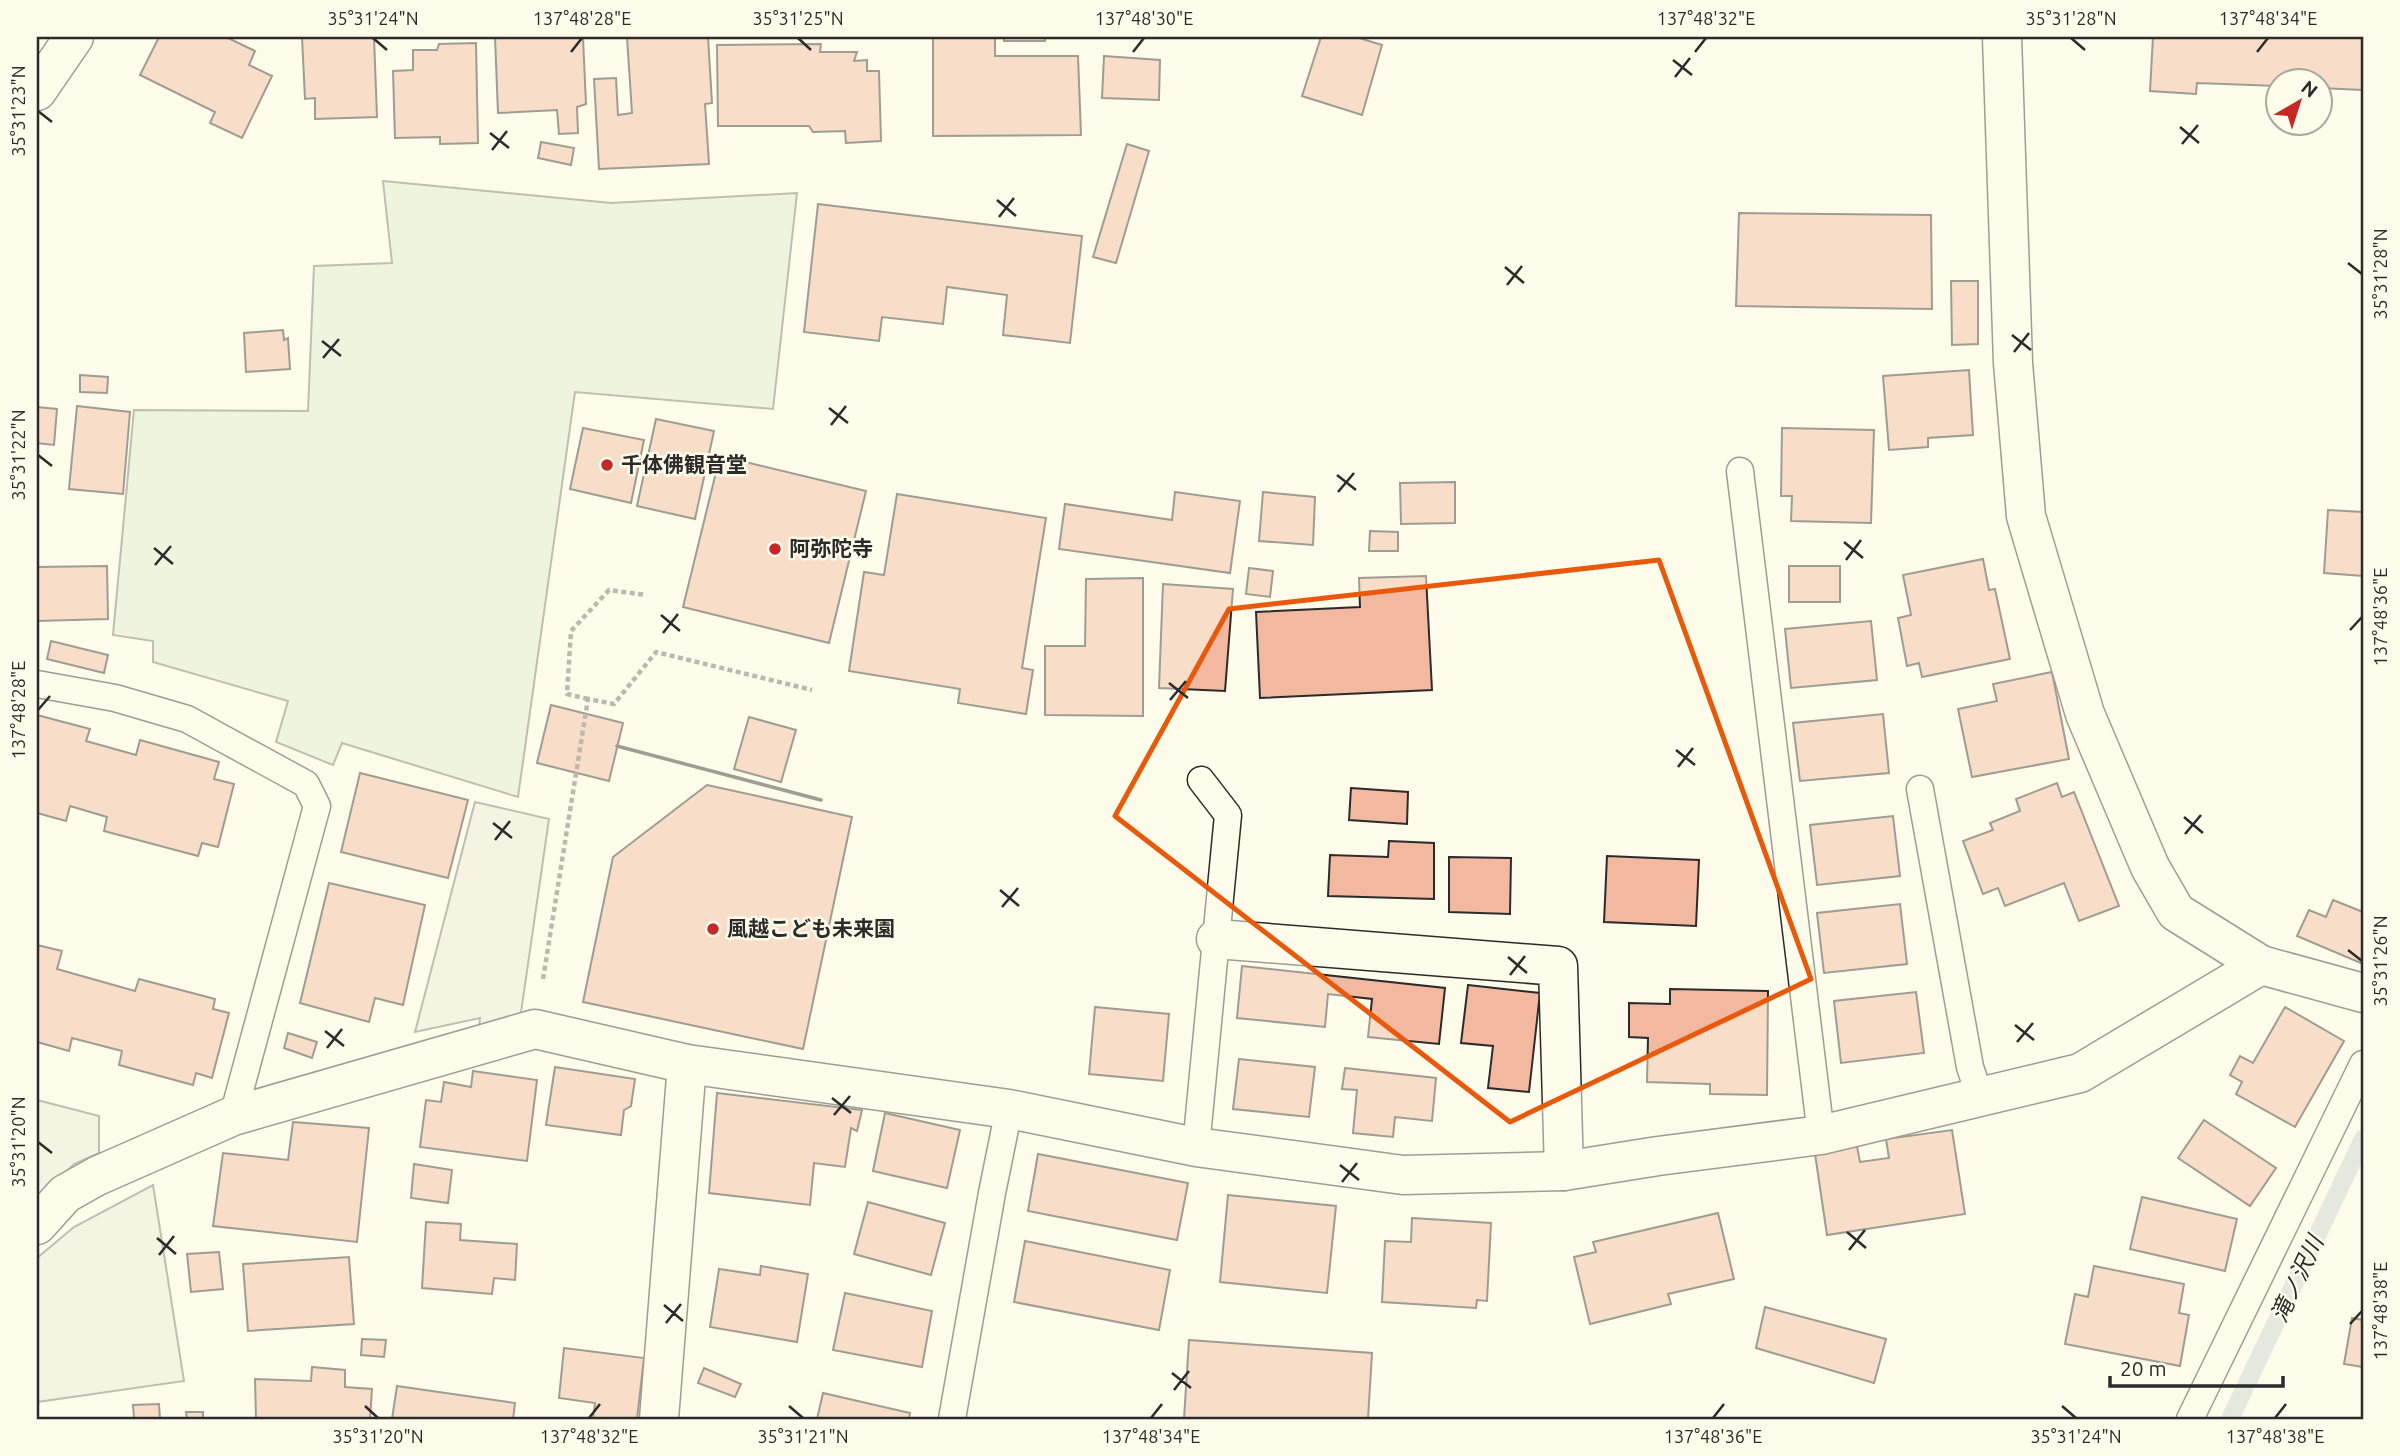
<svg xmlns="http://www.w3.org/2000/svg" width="2400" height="1456" font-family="Ubuntu,'Noto Sans JP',sans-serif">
	<rect width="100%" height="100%" fill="#fdfbea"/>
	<path fill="#deebd1" stroke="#74746e" stroke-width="2" d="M383,181L611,203L797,193L773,409L575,392L518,797L342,743L333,765L276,742L288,701L153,662V641L113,635L134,410L308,411L314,266L392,263Z"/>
	<g fill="#eceadb" stroke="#74746e" stroke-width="2">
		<path d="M475,802L549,819L518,1033L477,1045L480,1018L415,1032Z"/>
		<path d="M37,1100L99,1116V1153L74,1164L37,1200Z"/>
		<path d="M153,1185L184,1381L37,1402V1258L74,1227Z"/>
	</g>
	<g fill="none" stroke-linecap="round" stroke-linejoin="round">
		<path stroke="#c7d0d0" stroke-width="18" d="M2230,1419L2363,1139"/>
	</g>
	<g fill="#f2b8a0" stroke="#2b2b2b" stroke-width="2">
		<path d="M159,37H226L255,51L249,65L272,76L242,138L210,123L215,112L140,75Z"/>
		<path d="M302,37H374L377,117L315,119V98L305,99Z"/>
		<path d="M495,37L583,38L586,104L577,107L578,133L559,134L557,110L498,113Z"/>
		<path d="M627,37H708L712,103L705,104L709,164L599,169L594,79L616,78L618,115L632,113Z"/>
		<path d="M933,37H995V56H1078L1081,135L933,136Z"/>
		<rect x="1004" y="37" width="41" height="4"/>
		<path d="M1321,37H1356L1382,45L1362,115L1302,96Z"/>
		<path d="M2153,37H2363V90L2320,88V80H2278V86L2197,83L2196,94L2150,91Z"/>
		<path d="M476,43L478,143L440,144V137L395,138L393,71L413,70V50H437L439,44Z"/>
		<path d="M821,44L820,52H857L854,61L867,60V71H879L881,141L846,143L845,131L813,132L809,126H718L717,45Z"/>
		<path d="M1104,56L1160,60L1159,100L1102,98Z"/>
		<path d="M541,142L574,148L571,165L538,158Z"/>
		<path d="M1127,144L1149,151L1116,263L1093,257Z"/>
		<path d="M818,204L1082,236L1070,343L1003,335L1007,295L947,287L943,324L882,317L879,341L804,332Z"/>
		<path d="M1739,213L1931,215L1932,309L1736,306Z"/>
		<path d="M1951,281H1978V344L1952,345Z"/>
		<path d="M283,330L284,340L288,338L290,369L246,372L244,333Z"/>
		<path d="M1969,370L1973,435L1928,438V447L1889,450L1883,376Z"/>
		<path d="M80,375L108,377L107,393L80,392Z"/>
		<path d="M77,406L130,412L123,494L69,489Z"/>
		<path d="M37,407L57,409L54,445L37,443Z"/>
		<path d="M656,419L714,431L695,519L637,506Z"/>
		<path d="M583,428L644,440L631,503L570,489Z"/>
		<path d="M1782,428L1874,430L1871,523L1791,521L1792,496H1781Z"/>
		<path d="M720,456L866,491L829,643L683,607Z"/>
		<path d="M1455,482V523L1401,524L1400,483Z"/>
		<path d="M1175,492L1240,501L1230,573L1059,549L1065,504L1172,520Z"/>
		<path d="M1263,492L1315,497L1313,545L1259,541Z"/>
		<path d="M897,494L1046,518L1022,668L1033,670L1026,714L958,703L960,689L849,671L864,572L884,575Z"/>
		<path d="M2328,510L2363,512V576L2324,573Z"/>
		<path d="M1370,531L1398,532V551H1369Z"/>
		<path d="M1983,559L1989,590L1995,589L2010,659L1922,677L1919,663L1907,666L1898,618L1911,615L1903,575Z"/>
		<path d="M107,566L108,619L37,621V567Z"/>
		<rect x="1789" y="566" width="51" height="36"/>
		<path d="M1249,568L1273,571L1270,597L1246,594Z"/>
		<path d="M1426,576L1432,690L1260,698L1256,612L1360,607L1359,578Z"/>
		<path d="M1143,578V716L1045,715V646H1085L1086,579Z"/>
		<path d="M1163,584L1233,589L1225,691L1159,688Z"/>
		<path d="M1871,621L1877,680L1791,688L1785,629Z"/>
		<path d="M51,641L108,655L104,673L47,659Z"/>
		<path d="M2052,672L2069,759L1972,777L1958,709L1997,701L1993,684Z"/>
		<path d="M551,705L623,723L609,781L537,763Z"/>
		<path d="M1883,714L1889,773L1800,781L1793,723Z"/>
		<path d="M37,715L90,729L86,741L136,755L140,740L219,762L214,779L234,784L218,847L202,843L198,856L104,831L107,817L70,806L66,821L37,813Z"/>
		<path d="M749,717L796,730L781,782L734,769Z"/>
		<path d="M360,773L468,800L448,878L341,852Z"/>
		<path d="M2057,783L2062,797L2074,792L2119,906L2079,921L2064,883L2005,906L1998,888L1983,894L1963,841L1993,830L1990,823L2020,811L2016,799Z"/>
		<path d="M707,785L852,817L803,1049L583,1002L613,857Z"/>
		<path d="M1351,788L1408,792L1407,824L1349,820Z"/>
		<path d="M1893,816L1900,876L1817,885L1810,825Z"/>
		<path d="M1389,841L1434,843V899L1328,896L1330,855L1388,857Z"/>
		<path d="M1607,856L1699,860L1696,926L1604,922Z"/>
		<path d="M1449,857L1511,858L1510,914L1449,912Z"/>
		<path d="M329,883L425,905L403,1005L375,998L369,1022L300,1003Z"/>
		<path d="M2333,900L2363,912V964L2297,936L2309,910L2326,917Z"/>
		<path d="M1900,904L1907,964L1824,973L1817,913Z"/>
		<path d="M37,945L62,951L57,969L135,991L139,979L215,999L213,1009L229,1013L212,1078L196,1073L193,1085L119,1065L122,1051L72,1038L69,1051L37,1042Z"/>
		<path d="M1242,966L1445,988L1439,1044L1368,1037L1372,999L1328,994L1325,1027L1237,1018Z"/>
		<path d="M1468,985L1540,993L1529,1092L1488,1088L1493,1046L1461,1043Z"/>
		<path d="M1670,989L1768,991L1767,1095L1710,1094V1084L1647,1082L1648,1038L1629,1037V1003L1670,1004Z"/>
		<path d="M1916,992L1924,1053L1841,1063L1834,1001Z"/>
		<path d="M1095,1007L1169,1014L1163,1081L1089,1074Z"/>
		<path d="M2285,1007L2344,1041L2295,1127L2236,1094L2242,1082L2230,1075L2240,1056L2253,1063Z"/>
		<path d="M288,1033L317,1042L312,1058L284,1048Z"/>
		<path d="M1239,1059L1315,1067L1309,1117L1233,1109Z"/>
		<path d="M555,1067L635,1079L631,1106L624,1110L621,1135L546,1125Z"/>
		<path d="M1345,1068L1436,1078L1432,1121L1395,1117L1393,1137L1353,1133L1357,1090L1342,1089Z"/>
		<path d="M473,1071L537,1080L527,1161L420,1147L426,1100L441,1102L444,1082L471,1087Z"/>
		<path d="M717,1093L862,1110L857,1131L851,1128L845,1167L814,1163L810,1205L709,1193Z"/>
		<path d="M885,1113L960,1130L947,1188L873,1171Z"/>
		<path d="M2204,1120L2276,1168L2250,1206L2178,1158Z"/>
		<path d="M293,1122L369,1128L357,1242L213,1226L223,1153L288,1160Z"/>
		<path d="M1952,1130L1965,1214L1827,1235L1814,1147L1856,1141L1860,1162L1889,1158L1886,1139Z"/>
		<path d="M1038,1154L1188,1183L1177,1240L1028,1211Z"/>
		<path d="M414,1164L452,1170L448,1203L411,1198Z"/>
		<path d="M1228,1195L1336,1206L1327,1293L1220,1282Z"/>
		<path d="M2142,1197L2237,1219L2225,1271L2130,1249Z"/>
		<path d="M868,1202L945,1223L931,1275L854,1254Z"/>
		<path d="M1718,1213L1734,1279L1668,1294L1671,1304L1590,1324L1574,1257L1596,1252L1593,1242Z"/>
		<path d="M1412,1218L1491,1223L1487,1301L1477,1300L1476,1308L1382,1302L1385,1241L1411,1242Z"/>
		<path d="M426,1222L461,1224L460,1240L517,1244L515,1280L494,1278L492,1294L422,1288Z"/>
		<path d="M1025,1241L1170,1270L1159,1330L1014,1302Z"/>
		<path d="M219,1252L223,1289L191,1292L187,1254Z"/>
		<path d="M349,1257L354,1324L248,1331L243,1264Z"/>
		<path d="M761,1266L808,1274L797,1342L710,1327L719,1269L760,1275Z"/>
		<path d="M2094,1266L2184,1284L2179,1313L2189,1315L2180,1366L2065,1344L2075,1294L2088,1297Z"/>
		<path d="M845,1293L932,1311L922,1367L833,1350Z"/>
		<path d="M1765,1307L1886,1339L1874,1383L1756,1348Z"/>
		<path d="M2352,1318L2363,1320V1367L2344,1364Z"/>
		<path d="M362,1339L386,1340L384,1357L361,1355Z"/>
		<path d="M1189,1340L1372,1353L1368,1419H1184Z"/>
		<path d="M564,1348L644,1358L637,1419H593L595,1403L559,1398Z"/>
		<path d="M312,1367L345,1370V1387L372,1389L370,1419H256L255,1379L311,1381Z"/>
		<path d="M704,1368L741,1384L735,1397L698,1383Z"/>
		<path d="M397,1386L515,1403L513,1419H392Z"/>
		<path d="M823,1393L910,1413L909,1419H817Z"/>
		<path d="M159,1404L160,1419H134L133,1405Z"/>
		<path d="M186,1412H203V1419H187Z"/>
	</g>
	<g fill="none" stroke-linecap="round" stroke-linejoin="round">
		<g stroke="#2b2b2b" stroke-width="29">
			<g id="lane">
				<path d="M1740,471L1821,1135"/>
				<path d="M37,684L115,698L187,719L306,784L317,806L233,1116"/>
				<path d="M1920,789L1970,1067L1980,1097"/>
				<path d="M1196,1147L1228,815L1201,780"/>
				<path d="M952,1419L992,1193L1009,1109"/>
				<path d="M2190,1419L2363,1064"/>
			</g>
		</g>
		<g stroke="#2b2b2b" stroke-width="41">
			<g id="street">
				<path d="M2002,37L2013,363L2026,516L2085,714L2150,867L2176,912L2261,965L2363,993"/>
				<path d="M37,91L74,37"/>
				<path d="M1216,939L1558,966L1564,1171"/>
				<path d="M37,1225L65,1194L97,1176L233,1116L535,1029L687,1064L1009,1109L1196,1147L1403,1175L1564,1171L1658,1156L1821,1135L2080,1073L2261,965"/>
				<path d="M659,1419L687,1064"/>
			</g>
		</g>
		<g stroke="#6a6964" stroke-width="4.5" stroke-dasharray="5 3.5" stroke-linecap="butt">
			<path d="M588,699L567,694L571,631L609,590L646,595"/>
			<path d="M543,979L588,699L614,704L656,652L812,690"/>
		</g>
		<use href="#lane" stroke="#fdfbea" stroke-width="26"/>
		<use href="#street" stroke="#fdfbea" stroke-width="38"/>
		<path stroke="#2b2b2b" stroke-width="3.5" d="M617,746L821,800"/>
	</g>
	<path d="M0 0H2400V1456H0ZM1659,560L1811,979L1510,1122L1115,816L1229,609Z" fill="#fdfbea" fill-opacity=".55" fill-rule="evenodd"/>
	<path fill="none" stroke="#e8590c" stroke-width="5" stroke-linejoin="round" d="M1659,560L1811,979L1510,1122L1115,816L1229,609Z"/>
	<path fill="none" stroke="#2b2b2b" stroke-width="2.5" d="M373,38L387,50M798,38L811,50M2071,38L2085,50M571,52L582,38M1133,52L1144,38M1695,52L1706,38M2257,52L2268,38M1673,60L1692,75M1675,77L1690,58M38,111L52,122M2180,127L2199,143M490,133L509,148M2182,144L2198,125M492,150L507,131M997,200L1016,216M999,217L1014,198M2348,263L2362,274M1505,267L1524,283M1507,285L1522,266M2012,335L2031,350M322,341L341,356M2014,352L2029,333M323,358L339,339M829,408L848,423M831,425L846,406M38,455L52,466M1337,475L1356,490M1338,492L1354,473M1844,542L1863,558M154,548L173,564M1846,560L1861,540M155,565L171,546M661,615L680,631M2350,630L2362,617M663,633L678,614M1169,683L1188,698M1170,700L1186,681M38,710L50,696M1676,750L1695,765M1678,767L1693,748M2184,817L2203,833M493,823L512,838M2185,834L2201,815M495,840L510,821M1000,890L1019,906M1002,907L1018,888M2348,950L2362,961M1508,957L1527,973M1510,975L1525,956M2015,1025L2034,1040M325,1031L344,1046M2017,1042L2033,1023M327,1048L342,1029M832,1098L851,1113M834,1115L850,1096M38,1142L52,1153M1340,1165L1359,1180M1342,1182L1357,1163M1847,1232L1866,1248M157,1238L176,1254M1849,1250L1865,1230M159,1255L174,1236M664,1305L683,1321M666,1323L681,1304M2350,1324L2362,1311M1172,1373L1191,1388M1174,1390L1189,1371M365,1406L378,1418M789,1406L803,1418M2062,1406L2076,1418M589,1418L600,1404M1151,1418L1162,1404M1713,1418L1724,1404M2275,1418L2286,1404"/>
	<g fill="#c62828" stroke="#fdfbea" stroke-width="2.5">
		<circle cx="607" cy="465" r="7"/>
		<circle cx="775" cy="549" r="7"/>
		<circle cx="713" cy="929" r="7"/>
	</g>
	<g text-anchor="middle" stroke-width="5" stroke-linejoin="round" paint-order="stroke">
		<g font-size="21" font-weight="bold" fill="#2b2b2b" stroke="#fdfbea" text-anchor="start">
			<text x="621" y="472">千体佛観音堂</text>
			<text x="789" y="556">阿弥陀寺</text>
			<text x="727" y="936">風越こども未来園</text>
		</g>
		<g font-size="23" font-style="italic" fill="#2b2b2b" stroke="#fdfbea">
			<text transform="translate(2297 1279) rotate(-65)" y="8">滝ノ沢川</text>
		</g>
	</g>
	<rect width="2400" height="1456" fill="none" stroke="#fdfbea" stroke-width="77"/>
	<g transform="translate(2299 102) rotate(39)"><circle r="33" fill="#fdfbea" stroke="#a9a89e" stroke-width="2"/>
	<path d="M0-5L12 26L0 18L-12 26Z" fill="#c62828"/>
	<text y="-10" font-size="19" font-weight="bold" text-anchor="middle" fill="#2b2b2b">N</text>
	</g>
	<path d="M2110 1376v10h173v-10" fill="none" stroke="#2b2b2b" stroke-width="3.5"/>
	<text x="2120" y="1376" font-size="21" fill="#2b2b2b" stroke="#fdfbea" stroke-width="5" paint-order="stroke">20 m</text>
	<rect x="38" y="38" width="2324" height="1380" fill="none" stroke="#2b2b2b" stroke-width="2.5"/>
	<g font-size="18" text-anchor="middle" fill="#2b2b2b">
		<text x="373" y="25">35°31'24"N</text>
		<text x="582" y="25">137°48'28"E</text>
		<text x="798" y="25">35°31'25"N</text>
		<text x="1144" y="25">137°48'30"E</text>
		<text x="1706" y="25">137°48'32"E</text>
		<text x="2071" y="25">35°31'28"N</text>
		<text x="2268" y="25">137°48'34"E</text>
		<text transform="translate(19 111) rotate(-90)" y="6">35°31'23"N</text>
		<text transform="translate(2381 274) rotate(-90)" y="6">35°31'28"N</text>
		<text transform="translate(19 455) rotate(-90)" y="6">35°31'22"N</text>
		<text transform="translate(2381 617) rotate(-90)" y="6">137°48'36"E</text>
		<text transform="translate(19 710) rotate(-90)" y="6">137°48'28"E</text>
		<text transform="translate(2381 961) rotate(-90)" y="6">35°31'26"N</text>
		<text transform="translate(19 1142) rotate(-90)" y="6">35°31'20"N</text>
		<text transform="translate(2381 1311) rotate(-90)" y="6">137°48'38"E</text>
		<text x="378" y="1443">35°31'20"N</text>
		<text x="589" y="1443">137°48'32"E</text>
		<text x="803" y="1443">35°31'21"N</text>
		<text x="1151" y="1443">137°48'34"E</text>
		<text x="1713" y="1443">137°48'36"E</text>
		<text x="2076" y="1443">35°31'24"N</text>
		<text x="2275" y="1443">137°48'38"E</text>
	</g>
</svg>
